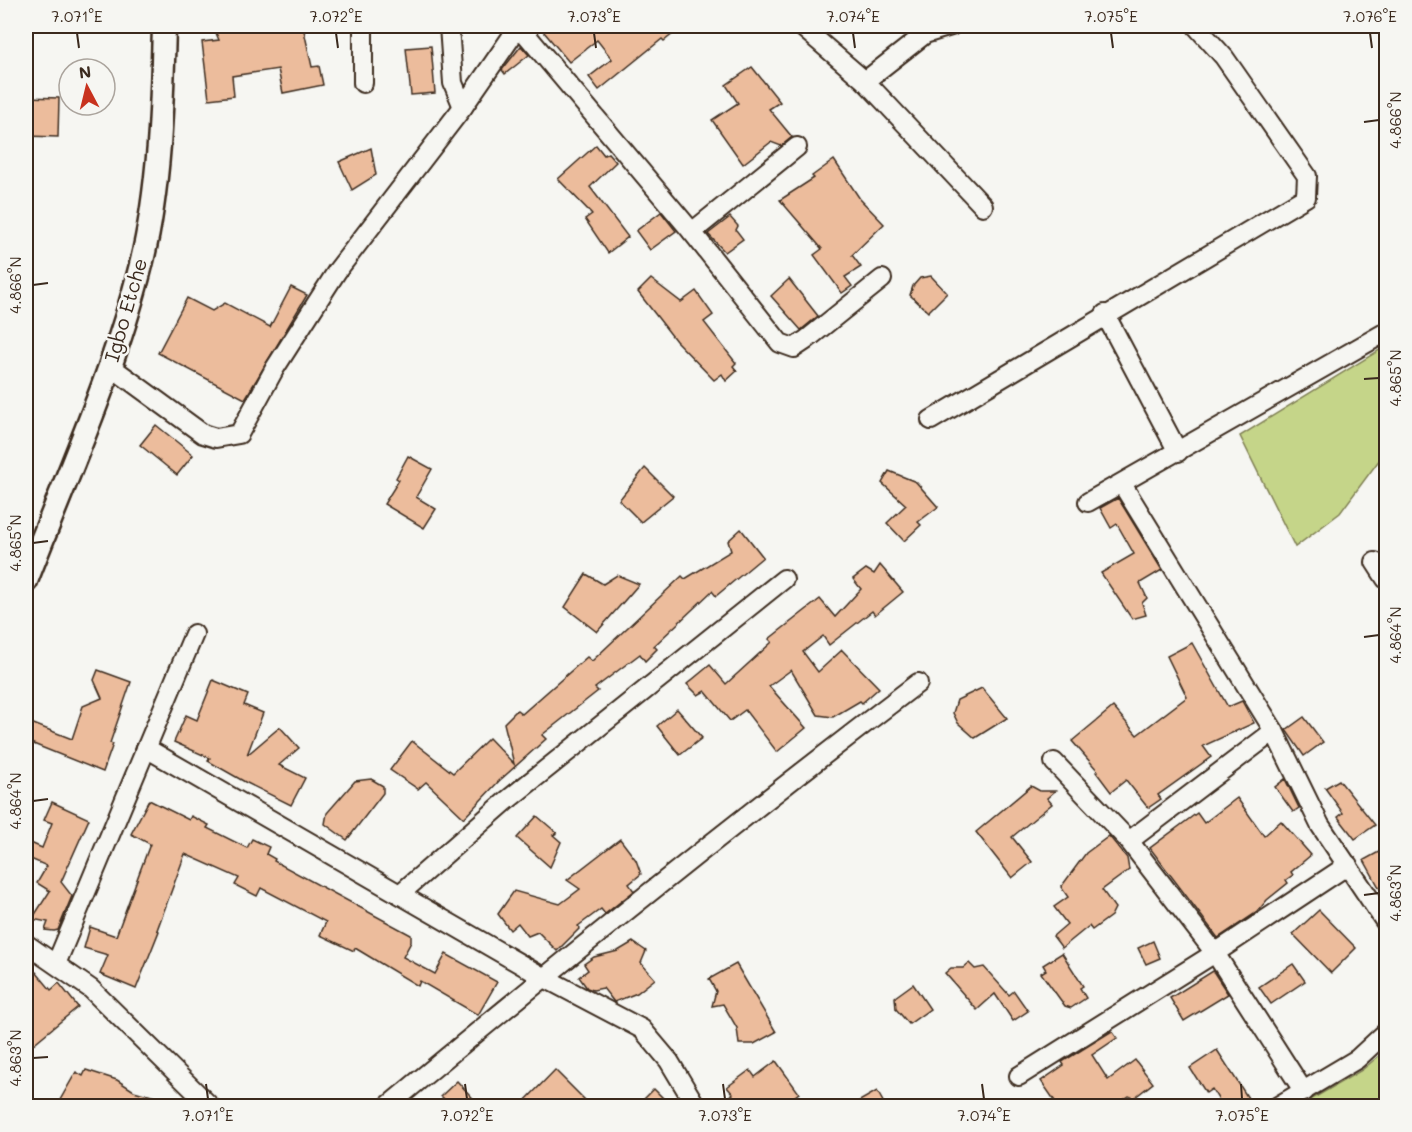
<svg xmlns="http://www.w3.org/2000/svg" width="1412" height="1132" font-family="Mali,sans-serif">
	<rect width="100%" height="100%" fill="#f6f6f2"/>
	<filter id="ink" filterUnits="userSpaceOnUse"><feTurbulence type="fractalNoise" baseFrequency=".0167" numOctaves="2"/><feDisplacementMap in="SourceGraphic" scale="12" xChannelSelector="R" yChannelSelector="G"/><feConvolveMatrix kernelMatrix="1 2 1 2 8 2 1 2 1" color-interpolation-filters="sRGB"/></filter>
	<g filter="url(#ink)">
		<g fill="#c5d589" stroke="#808054" stroke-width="1.5">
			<path d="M1386,346V451L1340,513L1295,547L1240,436Z"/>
			<path d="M1386,1050V1106H1300L1362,1070Z"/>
		</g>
		<g fill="#ecbc9c" stroke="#3b2a1e" stroke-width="1.5">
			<path d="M213,26H235V29L249,26H303L312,67L319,66L323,85L283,93L278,69L232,76L234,96L209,99L202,42L219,40Z"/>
			<path d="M539,26H683L664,41L662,39L599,90L589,77L612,59L597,40L569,62Z"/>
			<path d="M431,46L435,93L411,95L406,48Z"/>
			<path d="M521,46L529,55L505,74L502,70Z"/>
			<path d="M752,67L780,102L769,109L792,137L781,146L771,142L743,164L712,120L738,103L726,85Z"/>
			<path d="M26,97L59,98L58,137L26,136Z"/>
			<path d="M596,145L604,155L608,153L616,162L590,187L628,237L608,253L585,219L592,214L558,179Z"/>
			<path d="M371,148L376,175L352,190L339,162Z"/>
			<path d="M834,160L860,199L884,224L852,255L861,267L845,277L852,286L842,293L814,255L822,249L780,200L814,178L812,176Z"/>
			<path d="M661,212L676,231L650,250L636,231Z"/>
			<path d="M730,217L738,226L736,230L743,239L725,252L708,234Z"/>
			<path d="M931,276L947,293L928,312L910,295L913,286L920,278Z"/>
			<path d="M651,279L681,302L696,291L713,315L704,322L736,363L733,366L737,371L726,381L722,374L714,380L676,341L638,292Z"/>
			<path d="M789,279L818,316L801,330L771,296Z"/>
			<path d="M291,287L307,295L245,399L158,353L187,298L212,311L225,303L270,327Z"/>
			<path d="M156,425L193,455L177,475L140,445Z"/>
			<path d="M408,456L432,469L416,497L436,509L424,528L384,504L399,480L396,478Z"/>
			<path d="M645,468L673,496L641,522L619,500Z"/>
			<path d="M889,471L916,482L938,507L918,522L921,525L904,541L887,523L906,505L882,483Z"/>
			<path d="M1118,498L1162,570L1140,583L1147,598L1142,603L1146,615L1132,619L1101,573L1134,554L1117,524L1111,528L1100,508Z"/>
			<path d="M741,529L763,557L716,596L712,591L654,646L657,649L645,661L640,654L595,688L598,691L542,735L546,739L499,781L464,818L426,782L418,789L390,770L412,741L453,773L489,738L514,764L504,723L517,710L522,714L587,657L592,661L682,576L685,579L731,551L728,541Z"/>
			<path d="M880,565L903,592L875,615L872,611L829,645L823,636L803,652L818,672L842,650L879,688L862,703L860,701L833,717L818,715L791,670L769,686L806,728L777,752L745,710L730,721L705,691L698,695L687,684L710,665L726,684L772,642L769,639L820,599L835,617L861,589L853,579L866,569L874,574Z"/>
			<path d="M586,574L603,584L617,575L639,584L597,632L565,607Z"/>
			<path d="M1192,643L1228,707L1242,701L1254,723L1203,746L1211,757L1158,795L1161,799L1148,808L1126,780L1111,792L1096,772L1098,771L1072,741L1113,707L1137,735L1187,697L1167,656Z"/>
			<path d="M98,670L131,682L110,743L113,744L103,772L26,741L31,723L72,739L83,706L102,698L94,680Z"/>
			<path d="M213,680L248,695L244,705L263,713L247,755L280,727L299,748L279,765L305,778L291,805L245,782L208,761L210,758L174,742L186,715L197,720Z"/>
			<path d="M982,688L1007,718L975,738L958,723L953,713L957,700Z"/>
			<path d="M677,709L702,738L680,755L657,726Z"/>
			<path d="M1304,717L1323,742L1304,756L1286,730Z"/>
			<path d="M371,779L383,786V793L347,840L325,824L327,813L355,781Z"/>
			<path d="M1285,779L1299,808L1293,812L1275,787Z"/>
			<path d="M1339,780L1375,825L1355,839L1338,817L1343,813L1325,788Z"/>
			<path d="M1031,786L1040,791H1055L1047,798L1052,804L1012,837L1032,862L1012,878L976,832Z"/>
			<path d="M1237,798L1264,836L1281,821L1311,855L1291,872L1293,875L1286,880L1288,883L1267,900L1257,912L1218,938L1150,848L1197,813L1204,823Z"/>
			<path d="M149,800L189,820L191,816L209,825L207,828L247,848L252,839L269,847L266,854L275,859L274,861L411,935V942L403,957L435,974L446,954L497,982L478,1015L420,981L418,986L355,948L354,951L320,935L326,922L261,888L257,896L235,885L239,878L185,854L157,930L159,931L136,989L100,974L108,955L84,948L90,927L116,936L150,844L131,834Z"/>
			<path d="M52,802L89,819L61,882L72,896L58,930L54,931L45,930L48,922L32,919L50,891L37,883L47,866L26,857V841L42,848L52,823L44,820Z"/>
			<path d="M537,816L557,833L553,835L561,842L550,867L517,838Z"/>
			<path d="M1109,836L1127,858L1129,870L1102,890L1115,908L1111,916L1092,930L1089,926L1062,948L1053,936L1067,924L1054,907L1068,897L1061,887L1086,853Z"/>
			<path d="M620,839L636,860L641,874L629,884L634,891L605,914L601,909L578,926L580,928L557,951L538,932L528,936L518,923L510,930L498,914L514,891L560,904L580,889L567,880Z"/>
			<path d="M1386,848V900L1364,860Z"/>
			<path d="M1319,910L1356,948L1331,973L1293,934Z"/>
			<path d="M1153,941L1160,958L1146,964L1138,948Z"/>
			<path d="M633,942L646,951L641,963L655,979L637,993L614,1002L603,988L593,990L587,988L579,977L588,970L584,964L594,957L618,951Z"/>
			<path d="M1062,953L1083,986L1080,988L1086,998L1071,1008L1065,1006L1041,973L1046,970L1043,965Z"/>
			<path d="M969,963L975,969L984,967L1009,995L1014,991L1028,1011L1013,1021L995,994L977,1010L945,973L951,968H963Z"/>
			<path d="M736,964L776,1032L754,1044H739L737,1028L723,1004L712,1006L716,991L709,979Z"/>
			<path d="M1293,964L1305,981L1271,1004L1259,987Z"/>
			<path d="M1213,971L1228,994L1184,1021L1170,998Z"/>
			<path d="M36,972L51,990L59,983L78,1007L31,1046L26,1039V980Z"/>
			<path d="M913,984L930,1009L909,1024L896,1009L895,997Z"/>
			<path d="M1112,1031L1117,1038L1092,1055L1108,1080L1135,1060L1153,1083L1134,1098L1129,1096L1112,1107H1059L1041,1081L1064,1065L1062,1062Z"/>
			<path d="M1217,1050L1248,1098L1235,1107H1223L1212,1089L1206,1093L1190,1068Z"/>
			<path d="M776,1061L799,1093L780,1107H731L726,1099L733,1094L727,1087L750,1070L755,1077Z"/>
			<path d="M86,1070L117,1080L134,1091L177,1103V1107H56L76,1072L83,1076Z"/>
			<path d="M555,1070L592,1107H519Z"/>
			<path d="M457,1081L481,1107H452L441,1096Z"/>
			<path d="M654,1089L664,1099L656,1107H636Z"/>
			<path d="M877,1091L886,1107H849Z"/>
		</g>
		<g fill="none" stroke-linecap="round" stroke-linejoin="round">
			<g stroke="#3b2a1e" stroke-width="22">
				<g id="minor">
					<path d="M449,26L453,83L463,107"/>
					<path d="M519,26L692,232L780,343L794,348L806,340L882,279"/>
					<path d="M801,26L865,81L983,206"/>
					<path d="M865,81L925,34L951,26"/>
					<path d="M363,83V26"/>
					<path d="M692,232L797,147"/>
					<path d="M1105,314L1178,452"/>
					<path d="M110,366L203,434L216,438L239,434L275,368L337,271L463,107L519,26"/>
					<path d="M931,420L1306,197L1307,176L1224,57L1196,26"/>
					<path d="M1122,484L1274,731L1320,825L1386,923"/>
					<path d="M1088,502L1386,332"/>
					<path d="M1375,562L1386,579"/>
					<path d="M146,748L543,977L642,1029L669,1061L696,1106"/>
					<path d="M1054,762L1129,841L1215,953L1304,1092"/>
					<path d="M1129,841L1274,731"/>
					<path d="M401,893L505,802L784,579"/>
					<path d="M26,944L91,989L210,1106"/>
					<path d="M56,964L194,634"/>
					<path d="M1019,1076L1215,953L1348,865"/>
					<path d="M388,1106C562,961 738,820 918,683"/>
					<path d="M1278,1106L1357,1059L1386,1032"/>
				</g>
			</g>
			<g stroke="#3b2a1e" stroke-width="27">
				<path id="tertiary" d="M26,581C66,477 114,373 141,265C160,188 162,105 164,26"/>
			</g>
			<use href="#minor" stroke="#f6f6f2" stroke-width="18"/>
			<use href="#tertiary" stroke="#f6f6f2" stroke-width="22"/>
		</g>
	</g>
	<path fill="none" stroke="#3b2a1e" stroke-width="2" d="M77,33L79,48M336,33L338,48M594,33L596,48M853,33L855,48M1111,33L1113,48M1370,33L1372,48M1364,122L1379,120M33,285L48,283M1364,379L1379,378M33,543L48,541M1364,637L1379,635M33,801L48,799M1364,895L1379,893M33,1058L48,1057M206,1084L208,1099M465,1084L467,1099M723,1084L725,1099M982,1084L984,1099M1241,1084L1242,1099"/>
	<g text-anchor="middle" stroke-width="5" stroke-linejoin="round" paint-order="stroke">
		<g font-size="20" fill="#3b2a1e" stroke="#f6f6f2">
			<text transform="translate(126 310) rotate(-74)" y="7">Igbo Etche</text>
		</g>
	</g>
	<rect width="1412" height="1132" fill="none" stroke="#f6f6f2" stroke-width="66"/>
	<g transform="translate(87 87) rotate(353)"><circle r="28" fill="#f6f6f2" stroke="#aba49d" stroke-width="1.5"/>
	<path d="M0-4.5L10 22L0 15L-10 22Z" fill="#c8321e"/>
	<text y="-9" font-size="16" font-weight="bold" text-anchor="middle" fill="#3b2a1e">N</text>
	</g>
	<rect x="33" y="33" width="1346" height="1066" fill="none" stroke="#3b2a1e" stroke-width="2"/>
	<g font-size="15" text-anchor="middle" fill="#3b2a1e">
		<text x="77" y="22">7.071°E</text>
		<text x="336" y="22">7.072°E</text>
		<text x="594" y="22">7.073°E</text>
		<text x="853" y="22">7.074°E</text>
		<text x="1111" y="22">7.075°E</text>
		<text x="1370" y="22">7.076°E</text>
		<text transform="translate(1396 120) rotate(-90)" y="5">4.866°N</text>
		<text transform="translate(16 285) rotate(-90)" y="5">4.866°N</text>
		<text transform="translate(1396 378) rotate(-90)" y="5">4.865°N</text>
		<text transform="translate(16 543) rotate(-90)" y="5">4.865°N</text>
		<text transform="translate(1396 635) rotate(-90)" y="5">4.864°N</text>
		<text transform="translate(16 801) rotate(-90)" y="5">4.864°N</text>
		<text transform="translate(1396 893) rotate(-90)" y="5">4.863°N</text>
		<text transform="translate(16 1058) rotate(-90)" y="5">4.863°N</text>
		<text x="208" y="1121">7.071°E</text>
		<text x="467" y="1121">7.072°E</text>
		<text x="725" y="1121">7.073°E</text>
		<text x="984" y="1121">7.074°E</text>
		<text x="1242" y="1121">7.075°E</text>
	</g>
</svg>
